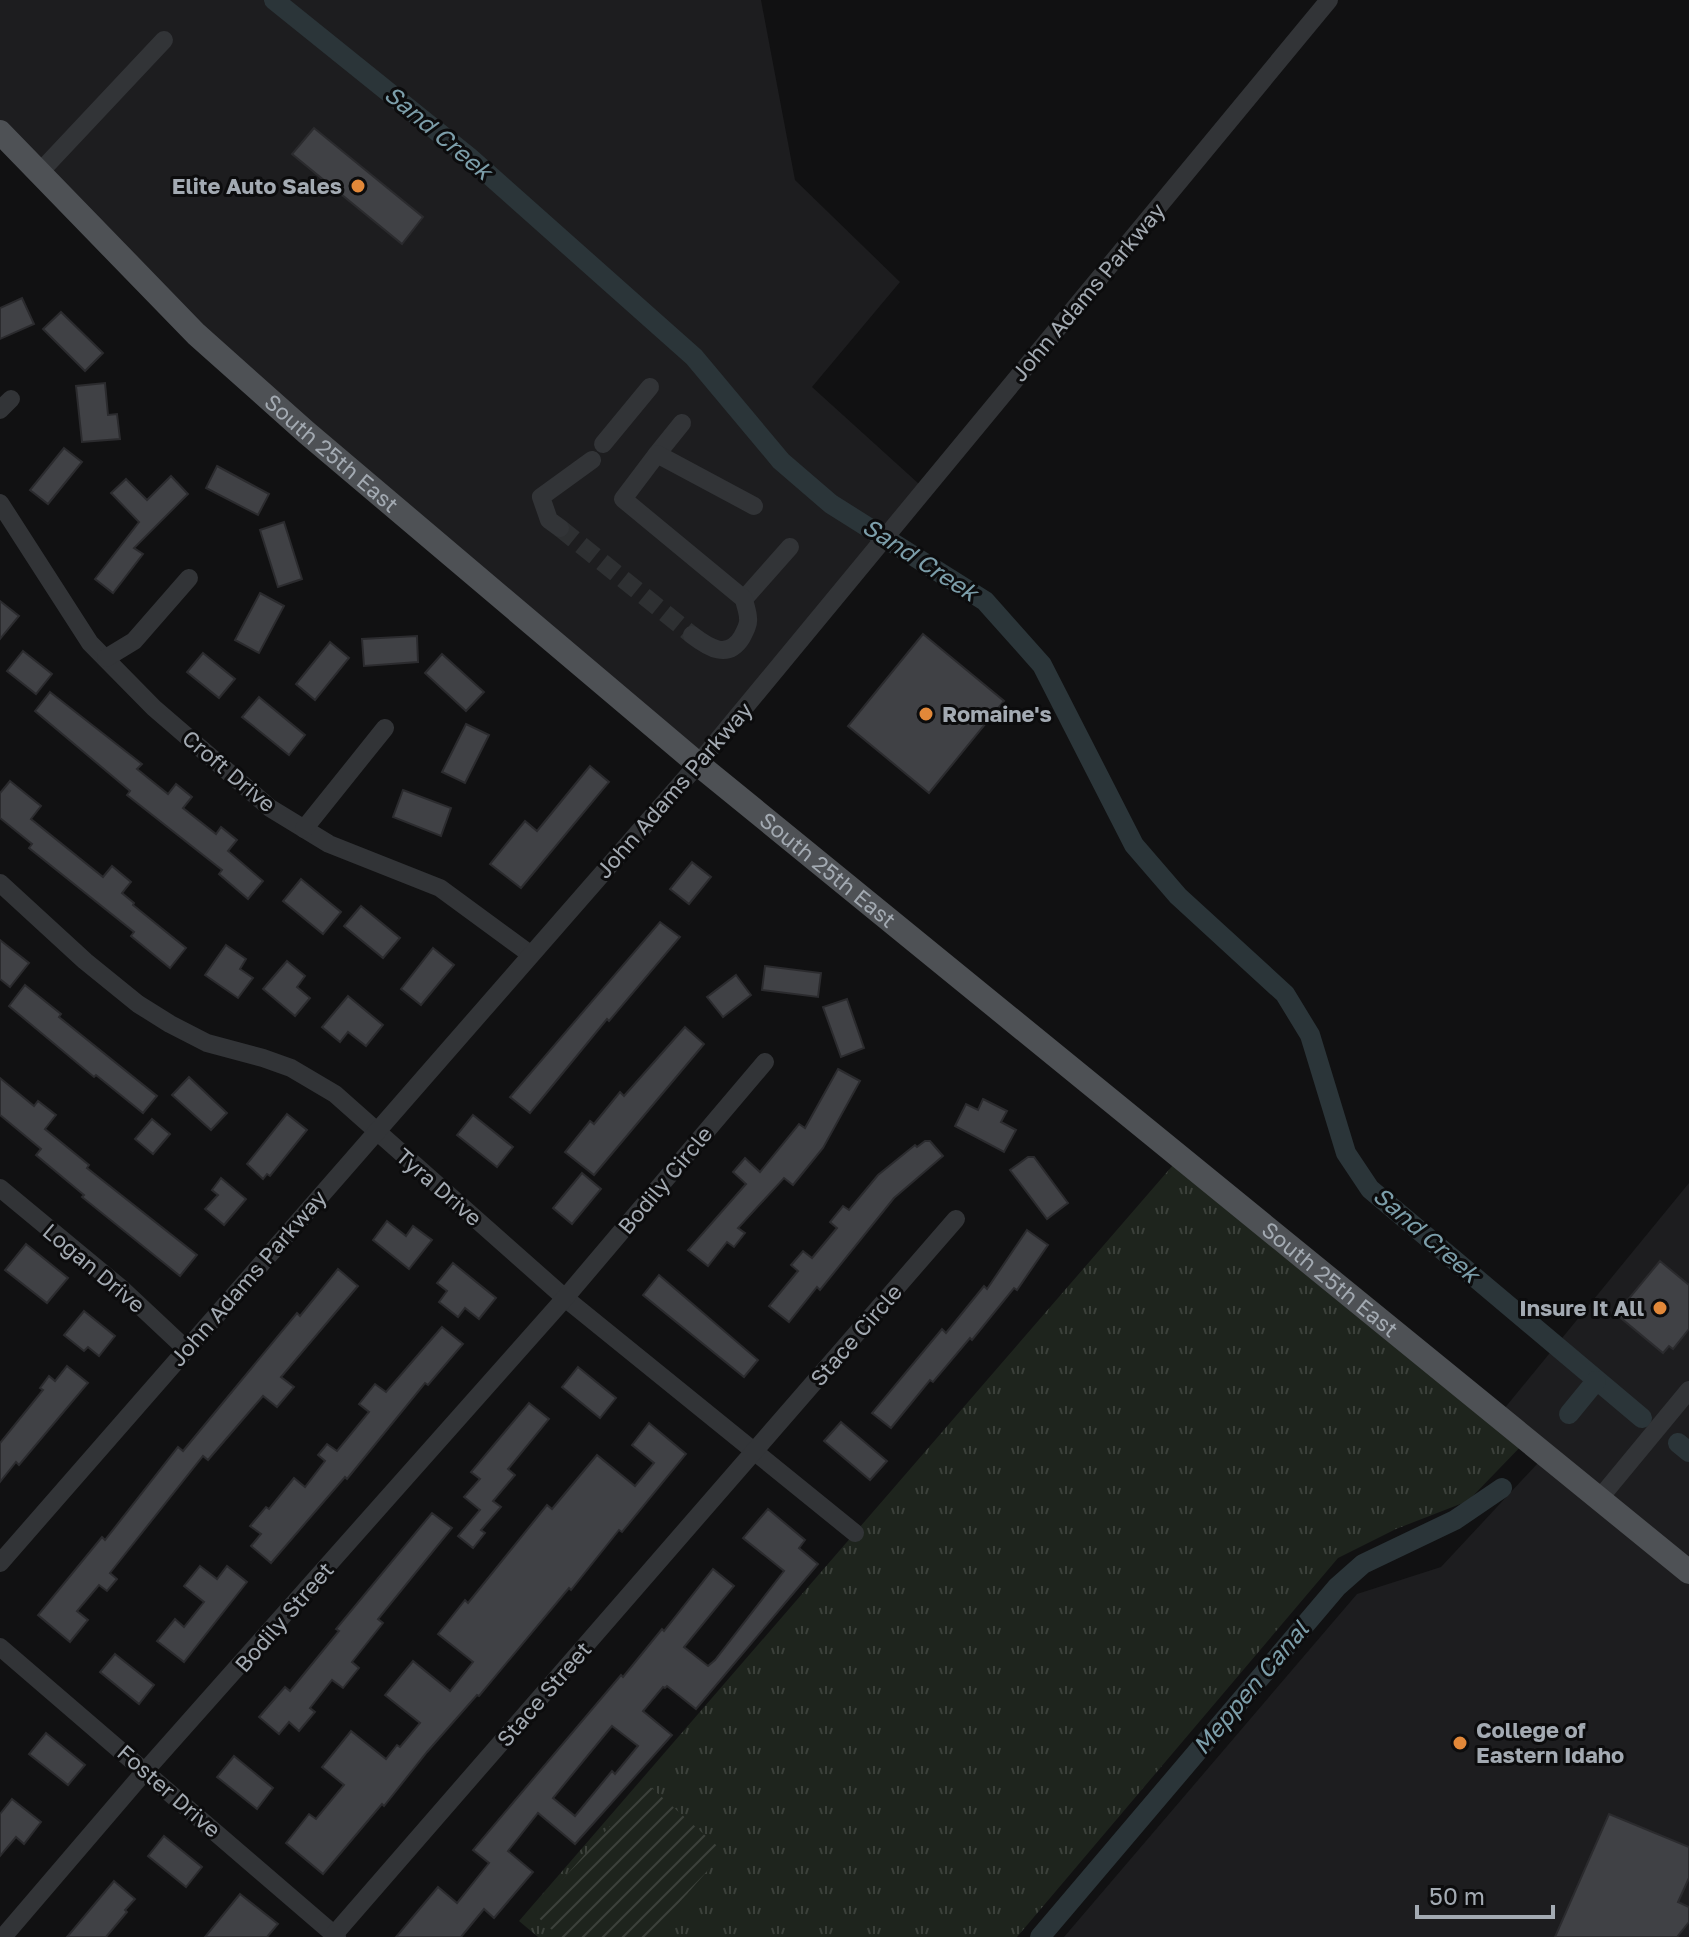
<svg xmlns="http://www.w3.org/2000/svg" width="1689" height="1937" font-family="'Golos Text',sans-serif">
	<defs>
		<pattern id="grass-tufts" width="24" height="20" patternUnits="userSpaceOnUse" patternTransform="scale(2)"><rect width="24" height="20" fill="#1e241d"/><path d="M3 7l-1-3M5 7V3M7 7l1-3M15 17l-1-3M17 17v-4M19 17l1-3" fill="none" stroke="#3c413b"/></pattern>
		<pattern id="garden-furrows" width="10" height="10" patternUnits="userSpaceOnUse" patternTransform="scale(2)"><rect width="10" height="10" fill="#1e241d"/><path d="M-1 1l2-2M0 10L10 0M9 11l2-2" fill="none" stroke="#3c413b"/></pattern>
	</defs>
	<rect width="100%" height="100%" fill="#111112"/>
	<g fill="#1d1d1f">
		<path d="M0,0H761L795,180L900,282L812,387L929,493L698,764L307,433L0,132Z"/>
		<path d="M1689,1183V1571L1499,1415Z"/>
		<path d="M1538,1463L1689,1577V1937H1064L1357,1594L1441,1567Z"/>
	</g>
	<path fill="url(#grass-tufts)" d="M1180,1157L1528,1439L1468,1501L1396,1529L1338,1558L1017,1937H538L519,1921Z"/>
	<path fill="url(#garden-furrows)" d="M647,1784L724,1852L649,1937H560L533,1913Z"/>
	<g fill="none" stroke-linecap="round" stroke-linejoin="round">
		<g stroke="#2b3539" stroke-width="20">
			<path d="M274,0L469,157L694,357L781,461L831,504L985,601L1042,665L1134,845L1178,896L1285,994L1310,1035L1346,1153L1370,1189L1642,1418"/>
			<path d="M1569,1414L1596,1381"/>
			<path d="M1678,1443L1689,1452"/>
			<path d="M1040,1937L1337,1587L1363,1564L1455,1520L1502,1488"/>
		</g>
	</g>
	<g fill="#404145" stroke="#2b2b2e" stroke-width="2" fill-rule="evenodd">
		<path d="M314,128L423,217L402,244L292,154Z"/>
		<path d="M22,298L34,324L0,339V308Z"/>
		<path d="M61,312L103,353L85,371L43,329Z"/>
		<path d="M105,383L108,415L117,414L120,439L82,442L76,386Z"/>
		<path d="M64,448L82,462L48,504L30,490Z"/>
		<path d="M217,466L269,494L258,515L206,488Z"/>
		<path d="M171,476L188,494L134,548L143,554L113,593L95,579L139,522L111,493L126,479L147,500Z"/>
		<path d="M284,522L302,579L278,587L260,530Z"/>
		<path d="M260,593L284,606L259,653L235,640Z"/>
		<path d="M0,601L19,616L0,639Z"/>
		<path d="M923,634L1004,701L929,793L848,726Z"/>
		<path d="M417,636L418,662L364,666L362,639Z"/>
		<path d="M330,642L349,658L315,700L296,684Z"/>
		<path d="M23,651L52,674L36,694L7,671Z"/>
		<path d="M203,653L235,679L219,698L187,672Z"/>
		<path d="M442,654L484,692L466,711L425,673Z"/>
		<path d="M50,692L142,764L137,769L168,794L176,784L192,797L183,808L216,834L221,827L237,840L228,851L263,881L248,899L219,874L222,870L127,795L130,791L35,711Z"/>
		<path d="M259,697L305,735L289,755L242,717Z"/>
		<path d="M466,724L489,735L465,783L442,772Z"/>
		<path d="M590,766L609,782L521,888L490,864L525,821L537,831Z"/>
		<path d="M10,781L41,806L31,819L103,877L112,866L131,882L122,893L134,903L133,905L186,948L170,968L131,936L134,932L29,848L32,844L0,818V793Z"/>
		<path d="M403,790L451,808L441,836L393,817Z"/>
		<path d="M692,862L711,877L689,904L670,889Z"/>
		<path d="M301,879L341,912L323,934L283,901Z"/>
		<path d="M361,906L400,938L383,958L344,926Z"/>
		<path d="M660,922L680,937L609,1021L607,1019L530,1113L510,1097Z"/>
		<path d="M0,940L29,963L10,987L0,979Z"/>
		<path d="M226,945L246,959L240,969L253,978L238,998L205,975Z"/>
		<path d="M433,948L454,965L421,1005L401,989Z"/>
		<path d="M287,961L305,976L297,987L310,998L295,1016L263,989Z"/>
		<path d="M765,966L821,973L818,997L762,990Z"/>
		<path d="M736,975L751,995L723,1017L707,997Z"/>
		<path d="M25,985L61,1014L59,1017L157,1096L143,1113L96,1075L94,1077L9,1006Z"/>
		<path d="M348,996L383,1025L366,1046L348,1032L340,1042L322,1027Z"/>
		<path d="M847,999L864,1048L841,1057L823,1007Z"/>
		<path d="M685,1027L704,1044L594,1175L565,1152L590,1121L594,1124L620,1092L624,1096Z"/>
		<path d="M838,1069L860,1081L823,1148L793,1185L784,1178L738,1228L745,1233L734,1247L727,1242L708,1266L688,1250L746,1184L733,1172L745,1158L760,1172L799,1124L805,1128Z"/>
		<path d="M189,1077L227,1113L211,1130L172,1095Z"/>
		<path d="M0,1078L34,1106L38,1101L56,1115L45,1129L89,1165L87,1168L197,1255L180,1276L82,1197L84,1195L36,1155L41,1149L0,1115Z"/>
		<path d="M983,1099L1007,1111L1001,1122L1016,1130L1004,1152L955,1126L966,1104L978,1110Z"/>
		<path d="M287,1114L307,1130L270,1176L267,1174L263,1179L247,1164Z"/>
		<path d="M473,1115L513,1147L497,1167L457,1135Z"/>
		<path d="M152,1119L170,1134L153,1154L135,1139Z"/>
		<path d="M925,1141H930L943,1156L894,1198L820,1290L817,1287L789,1322L769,1306L798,1271L791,1265L803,1251L812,1258L837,1228L830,1222L843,1206L849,1210L878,1175L915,1145L917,1147Z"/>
		<path d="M1028,1157H1034L1068,1203L1047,1219L1010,1170Z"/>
		<path d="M582,1173L601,1189L572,1224L553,1208Z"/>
		<path d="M221,1178L246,1199L224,1225L205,1209L218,1195L212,1190Z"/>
		<path d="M387,1221L406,1236L413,1226L432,1240L409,1269L373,1240Z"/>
		<path d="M1027,1230L1048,1245L1017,1290L1014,1288L972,1340L970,1338L933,1382L930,1380L891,1428L872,1413L942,1329L946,1333L984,1286L987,1289Z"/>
		<path d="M26,1244L68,1278L47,1303L5,1270Z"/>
		<path d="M1660,1261L1689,1285V1329L1673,1349L1669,1346L1663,1353L1616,1314Z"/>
		<path d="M453,1263L496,1298L479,1319L465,1308L458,1317L439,1302L447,1291L437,1283Z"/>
		<path d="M338,1269L358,1286L281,1377L294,1387L277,1407L263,1396L208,1460L203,1456L110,1573L117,1579L107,1591L99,1585L77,1611L88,1620L70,1642L38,1615L102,1537L105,1540L178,1447L183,1451L297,1313L300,1316Z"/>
		<path d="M659,1275L758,1360L744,1377L643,1295Z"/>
		<path d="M84,1311L115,1336L99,1356L88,1347L84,1351L64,1335Z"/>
		<path d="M442,1327L463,1344L428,1385L425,1383L347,1479L345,1477L271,1563L251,1546L261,1534L250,1526L266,1507L269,1509L294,1478L305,1487L325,1461L318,1455L327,1444L337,1451L369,1412L359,1404L375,1384L386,1392Z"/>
		<path d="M67,1366L88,1383L19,1465L16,1462L0,1482V1443L43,1390L40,1388L49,1376L55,1381Z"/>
		<path d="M578,1367L616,1398L600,1418L562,1387Z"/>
		<path d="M529,1403L549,1419L508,1469L515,1475L493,1501L501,1507L481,1530L485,1533L473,1548L458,1536L480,1510L464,1497L480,1479L471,1472Z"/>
		<path d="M841,1422L887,1461L870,1480L824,1441Z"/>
		<path d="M649,1423L686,1454L622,1532L619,1530L571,1590L569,1588L479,1696L477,1695L427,1752L384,1806L382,1804L323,1874L286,1843L309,1814L316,1819L344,1785L322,1767L351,1731L386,1759L397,1745L400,1747L420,1723L385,1695L413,1661L450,1691L473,1662L438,1634L465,1600L468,1603L547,1505L552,1509L597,1455L635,1486L654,1463L632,1445Z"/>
		<path d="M768,1509L805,1540L799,1548L818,1564L696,1709L667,1686L665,1688L663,1687L643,1711L672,1735L575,1844L538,1813L508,1851L533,1872L494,1918L484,1909L461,1937H396L438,1887L457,1903L489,1863L473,1850L621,1675L623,1677L662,1629L664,1631L713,1569L734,1586L684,1647L708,1666L715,1660L784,1571L743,1538ZM612,1726L638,1746L615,1774L612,1771L575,1816L553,1798Z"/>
		<path d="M432,1513L452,1528L378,1619L383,1623L352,1662L359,1668L343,1688L332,1680L310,1708L315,1712L299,1731L289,1722L279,1734L259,1717L285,1687L290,1691L339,1631L336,1629Z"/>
		<path d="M200,1566L217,1579L227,1566L247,1582L184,1662L157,1641L175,1619L184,1627L204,1602L184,1586Z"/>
		<path d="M115,1654L154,1685L139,1704L100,1672Z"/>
		<path d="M46,1733L85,1765L68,1785L29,1754Z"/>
		<path d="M234,1756L273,1788L257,1809L217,1777Z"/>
		<path d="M12,1799L41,1822L24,1844L16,1837L0,1856V1814Z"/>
		<path d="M1609,1814L1689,1847V1878L1678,1902L1689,1907V1922L1677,1937H1555Z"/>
		<path d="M164,1836L202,1867L186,1887L148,1856Z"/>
		<path d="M114,1881L135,1899L125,1910L127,1912L106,1937H67Z"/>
		<path d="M240,1894L278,1924L267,1937H205Z"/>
	</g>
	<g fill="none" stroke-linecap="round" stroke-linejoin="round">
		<path stroke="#2e3032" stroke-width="18" stroke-dasharray="18 9" stroke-linecap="butt" d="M560,528L692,635"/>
		<g stroke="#323437" stroke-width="18">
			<path d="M39,173L164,40"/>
			<path d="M0,410L11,399"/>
			<path d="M603,444L650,387"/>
			<path d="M657,454L682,423"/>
			<path d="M0,503L90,643L154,708L270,808L329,844L440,888L530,954"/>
			<path d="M560,528L549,520L541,497L592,460"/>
			<path d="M744,599L790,547"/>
			<path d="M692,635C709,648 728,660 742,637C745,631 749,624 748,618C748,612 745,605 744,599L623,499L657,454L754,506"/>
			<path d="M106,658L134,641L189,578"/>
			<path d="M304,829L385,728"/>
			<path d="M0,883L85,961L138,1004L170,1024L207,1043L263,1058L291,1068L335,1094L565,1298L855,1533"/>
			<path d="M0,1188L122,1289L186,1349"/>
			<path d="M1599,1499L1689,1390"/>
			<path d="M0,1563L698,764L1329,0"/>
			<path d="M0,1647L337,1937"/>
			<path d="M3,1937L146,1770L565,1298L765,1062"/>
			<path d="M332,1937L956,1219"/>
		</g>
		<path stroke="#4e5155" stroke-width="24" id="s1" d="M0,132L196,334L307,433L698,764L1689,1572"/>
	</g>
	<g fill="#e28839" stroke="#0c0c0d" stroke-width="3">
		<circle cx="358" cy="186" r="8"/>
		<circle cx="926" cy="714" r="8"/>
		<circle cx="1660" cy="1308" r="8"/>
		<circle cx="1460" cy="1743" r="8"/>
	</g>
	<g text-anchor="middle" stroke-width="6" stroke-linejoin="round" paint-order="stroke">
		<g font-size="22" font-weight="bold" fill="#a3aab2" stroke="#0c0c0d" text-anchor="end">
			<text x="342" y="194">Elite Auto Sales</text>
			<text x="942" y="722" text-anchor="start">Romaine's</text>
			<text x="1644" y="1316">Insure It All</text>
			<text x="1476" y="1738" text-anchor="start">College of<tspan x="1476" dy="25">Eastern Idaho</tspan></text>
		</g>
		<g font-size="22" fill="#a3aab2" stroke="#0c0c0d">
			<text transform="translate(1088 292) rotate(-50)" y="8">John Adams Parkway</text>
			<text dy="8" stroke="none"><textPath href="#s1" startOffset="462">South 25th East</textPath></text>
			<text transform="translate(229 771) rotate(40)" y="8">Croft Drive</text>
			<text transform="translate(674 790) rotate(-49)" y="8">John Adams Parkway</text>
			<text dy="8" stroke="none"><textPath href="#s1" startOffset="1110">South 25th East</textPath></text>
			<text transform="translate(665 1180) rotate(-50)" y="8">Bodily Circle</text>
			<text transform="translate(439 1187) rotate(41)" y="8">Tyra Drive</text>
			<text transform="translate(94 1268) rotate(40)" y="8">Logan Drive</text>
			<text transform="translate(248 1278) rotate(-49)" y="8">John Adams Parkway</text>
			<text dy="8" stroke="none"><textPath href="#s1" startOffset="1758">South 25th East</textPath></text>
			<text transform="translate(856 1335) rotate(-49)" y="8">Stace Circle</text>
			<text transform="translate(284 1617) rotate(-49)" y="8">Bodily Street</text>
			<text transform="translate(544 1694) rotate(-49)" y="8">Stace Street</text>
			<text transform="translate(169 1791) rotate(41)" y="8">Foster Drive</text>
		</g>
		<g font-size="24" font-style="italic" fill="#7c9eaa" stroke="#0c0c0d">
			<text transform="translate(438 133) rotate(40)" y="8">Sand Creek</text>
			<text transform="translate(920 560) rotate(33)" y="8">Sand Creek</text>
			<text transform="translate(1426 1235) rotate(41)" y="8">Sand Creek</text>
			<text transform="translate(1251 1688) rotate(-50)" y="8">Meppen Canal</text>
		</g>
	</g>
	<path d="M1417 1905v12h136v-12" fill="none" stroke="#a3aab2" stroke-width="4"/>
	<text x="1429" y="1905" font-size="24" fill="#a3aab2" stroke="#0c0c0d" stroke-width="6" paint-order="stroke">50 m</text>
</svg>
